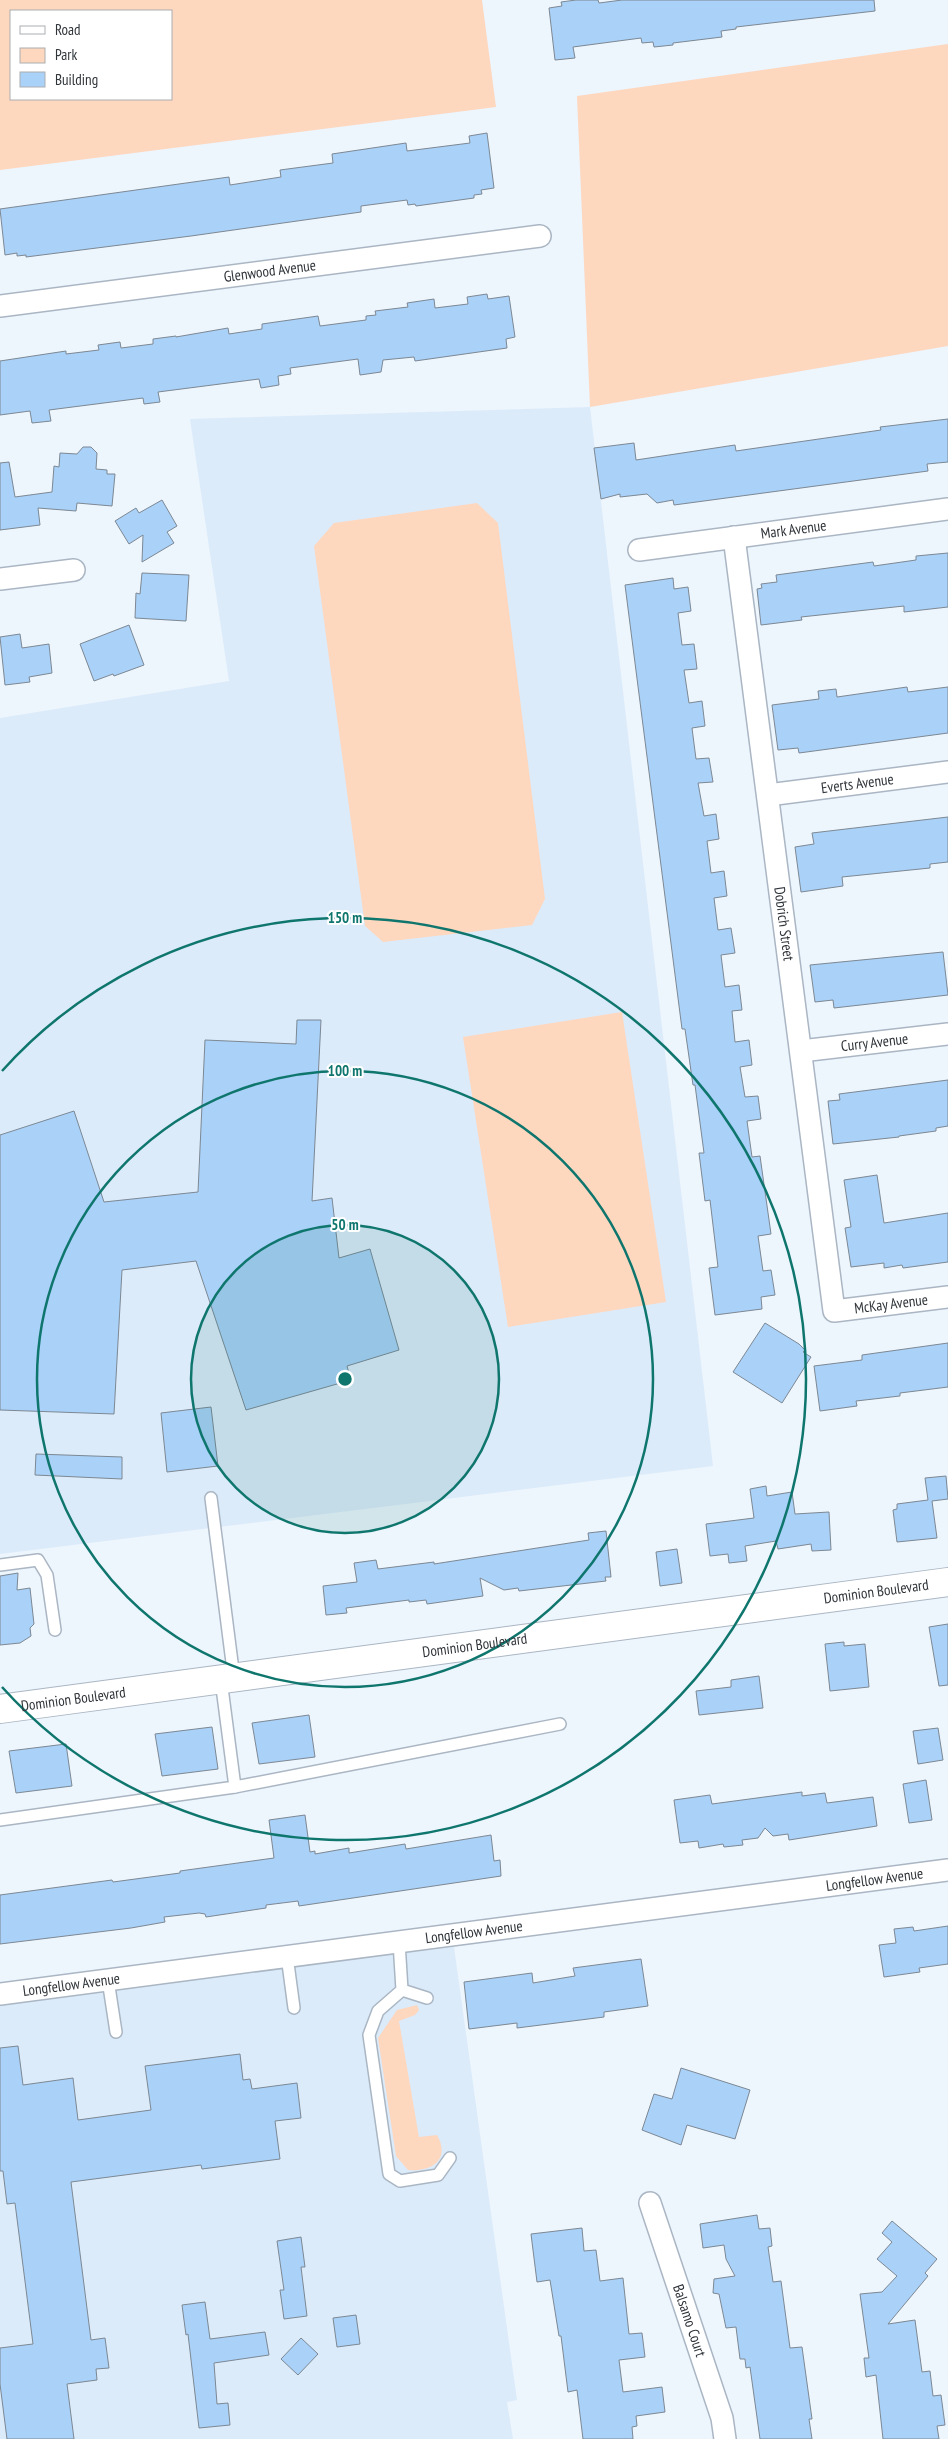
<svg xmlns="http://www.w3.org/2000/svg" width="948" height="2439" font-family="'PT Sans Narrow',sans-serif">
	<rect width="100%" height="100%" fill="#edf5fd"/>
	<g fill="#dcebfa">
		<path d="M590,407L713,1466L0,1554V718L229,681L190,419Z"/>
		<path d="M454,1947L517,2400L507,2402L513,2439H0V2004Z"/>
	</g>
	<g fill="#fed7bf" fill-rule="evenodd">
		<path d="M0,0H482L496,107L0,170ZM11,11H171V99H11Z"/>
		<path d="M948,44V346L590,407L577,96Z"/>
		<path d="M477,503L498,523L545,899L532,925L383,942L365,926L314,546L334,523Z"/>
		<path d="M622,1012L666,1302L508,1327L463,1037Z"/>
		<path d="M417,2005L419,2010L415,2015L399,2021L419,2137L437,2135C451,2160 431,2172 408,2170L396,2156L378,2038L397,2010Z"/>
	</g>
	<g fill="#aad1f7" stroke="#7c8894">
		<path d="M576,0H598L599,3L622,0H874L875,11L736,27V29L721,31L722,37L673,43V45L654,47L653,42L642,43L641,38L573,47L575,58L555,60L549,8L562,6L561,2Z"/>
		<path d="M487,133L494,188L481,190L482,194L474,195V198L416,206L415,204L408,205L407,200L361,206V212L191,236L26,257V255L17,256V253L5,255L0,209L229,177L230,185L281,177L280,170L333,163L332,154L406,143L407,151L470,143L469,136Z"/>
		<path d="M487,294L488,299L509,296L515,337L506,339L507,348L415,361L414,357L383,360L381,372L360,375L358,359L290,368L291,374L278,376L279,385L261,388L259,379L158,392L160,402L144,404L143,398L49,410L51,421L32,423L30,411L0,415V361L66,351V354L99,350L98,345L120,342L121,348L153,344V339L176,336V337L228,328L229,334L262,329V324L318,316L320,326L366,320V316L376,315L375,311L408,307L407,303L434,299L435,308L468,304L467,297Z"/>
		<path d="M948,419V462L927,464L928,471L674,505L673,500L657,503L647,494L620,497V494L601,499L594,448L634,443L636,460L735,445L736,451L881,430L880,427Z"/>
		<path d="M83,447H91L97,453L96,469L107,470V474H115L112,506L77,503L76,511L38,508L40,525L0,530V463L9,462L15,497L52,492L54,466L59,467L60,453L77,454Z"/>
		<path d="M162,500L177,526L167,532L174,543L142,562L143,535L129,544L115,521L136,508L139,513Z"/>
		<path d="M948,553V607L904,612V606L801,617L802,620L761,625L757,589L762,588L761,584L777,582L776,575L873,562L874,566L916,560V556Z"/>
		<path d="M142,573L189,575L186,621L135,618L136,593L140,594Z"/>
		<path d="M673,578L674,589L688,587L691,611L678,613L682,645L694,644L697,669L684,670L689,703L702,701L705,726L692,728L696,759L709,758L713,782L698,783L704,816L716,814L719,839L707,841L711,873L724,871L727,896L714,898L718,930L731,928L735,953L721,955L725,987L739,985L742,1010L732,1011L735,1042L749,1040L752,1065L740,1067L745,1097L758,1096L761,1119L747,1121L752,1157L760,1156L771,1234L758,1236L763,1271L771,1270L775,1295L761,1297L762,1309L715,1315L709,1268L718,1267L710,1200L705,1201L699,1153H704L695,1085H693L685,1029H682L625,585Z"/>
		<path d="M129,625L144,665L114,676L113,674L94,681L80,644Z"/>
		<path d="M20,634L22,648L49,644L52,673L29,677L30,682L5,685L0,637Z"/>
		<path d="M907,687L908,692L948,687V733L799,753L798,748L778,750L772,705L819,699L818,691L836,689L837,697Z"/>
		<path d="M948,817V862L930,864V868L842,877L843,886L801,892L795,847L814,844L812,833Z"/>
		<path d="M943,952L948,995L834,1008L833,1000L815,1002L810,965Z"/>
		<path d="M297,1020H321L312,1201L332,1198L339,1258L370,1249L399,1350L347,1366L351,1380L246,1410L196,1261L122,1270L114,1414L0,1410V1135L74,1111L104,1202L198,1192L205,1040L296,1044Z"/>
		<path d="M948,1080V1126L936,1128V1131L899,1136V1137L833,1144L828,1101L840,1100L839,1094Z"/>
		<path d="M877,1175L884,1223L948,1213V1262L903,1268L902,1265L884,1268V1263L851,1267L845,1228L851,1227L844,1180Z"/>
		<path d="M765,1323L799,1344L805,1350L803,1352L811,1357L782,1403L733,1372Z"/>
		<path d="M948,1343V1387L900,1393V1396L856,1401L857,1406L820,1411L814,1366L862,1360V1355Z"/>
		<path d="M211,1407L218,1466L167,1472L161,1413Z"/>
		<path d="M36,1454L122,1457V1479L35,1475Z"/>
		<path d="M946,1476L948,1499L932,1501L937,1538L897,1542L893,1510L897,1509V1504L928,1500L925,1478Z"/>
		<path d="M766,1486L767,1496L792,1492L795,1514L829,1512L831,1550L812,1551L811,1544L778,1549L776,1541L745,1546L747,1561L729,1563L728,1554L710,1556L706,1524L754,1518L750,1489Z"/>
		<path d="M606,1531L611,1577H605L606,1581L519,1591L518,1588L504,1590L480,1578L483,1596L427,1604L426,1600L409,1602V1600L346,1608L347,1613L326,1615L323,1586L357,1582L354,1563L376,1560L378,1569L434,1562V1564L589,1540L588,1533Z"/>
		<path d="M677,1549L682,1583L660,1586L656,1552Z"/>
		<path d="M18,1573L17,1590L30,1588L34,1624L30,1628L31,1636L20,1643L0,1645V1576Z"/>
		<path d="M948,1624V1685L939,1686L929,1627Z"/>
		<path d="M844,1642V1646L865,1644L869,1687L830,1691L825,1644Z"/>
		<path d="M759,1676L763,1708L699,1715L696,1691L731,1687V1680Z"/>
		<path d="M309,1715L315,1757L259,1764L252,1723Z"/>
		<path d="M212,1727L218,1769L162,1776L155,1734Z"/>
		<path d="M938,1728L943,1760L918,1764L913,1731Z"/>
		<path d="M66,1744L72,1786L16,1793L9,1751Z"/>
		<path d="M926,1780L932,1820L909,1823L903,1784Z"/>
		<path d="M802,1792V1796L825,1793L827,1803L873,1797L877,1826L789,1840L788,1834L773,1836L765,1828L758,1838L742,1840L743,1845L724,1847L723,1844L699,1848L698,1841L680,1843L674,1800L710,1795L712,1804Z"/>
		<path d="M305,1815L310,1852L315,1851V1854L349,1848V1853L405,1844L406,1849L491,1835L494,1861L500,1860L501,1876L299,1906L298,1901L266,1905V1908L206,1917L205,1914L199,1913L164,1917L165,1922L131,1928L0,1944V1895L112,1880L113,1882L180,1873V1871L274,1858L269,1820Z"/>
		<path d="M948,1926V1964L919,1968L920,1972L884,1977L879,1945L896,1943L894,1929L913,1927L914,1931Z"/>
		<path d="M641,1959L648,2006L604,2012V2017L517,2028V2023L469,2029L464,1982L532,1973L533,1983L575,1976L573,1968Z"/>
		<path d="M18,2046L23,2085L73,2078L78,2120L151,2110L145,2066L240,2054L243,2080L250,2079L252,2089L297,2083L301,2118L275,2121L280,2159L202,2169L201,2165L71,2182L91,2340L105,2338L109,2368L96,2369L97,2380L67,2384L74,2439H7L0,2384V2348L33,2344L15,2203L7,2204L3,2171H0V2048Z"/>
		<path d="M681,2068L750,2090L735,2139L687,2125L681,2145L642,2130L654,2094L672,2099Z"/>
		<path d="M757,2215L759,2229L770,2228L772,2246L768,2247L773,2282L781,2281L790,2348L802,2347L812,2419H809L812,2439H760L750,2367L746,2368L745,2359H740L736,2327L726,2328L719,2294L713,2293L714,2279L735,2276L726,2259L724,2245L703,2248L700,2224Z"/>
		<path d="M892,2221L937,2259L925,2273L928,2276L888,2324L915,2320L922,2372L930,2371L933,2396L941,2395L945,2425L937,2426L939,2439H883L876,2375L866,2377L864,2358H869L860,2294L882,2292L897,2276L877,2259L892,2242L882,2233Z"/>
		<path d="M582,2228L584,2251L596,2250L600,2281L623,2278L629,2334L642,2333L645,2357L619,2360L623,2392L662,2387L665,2412L636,2416L637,2426L632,2427L633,2439H583L577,2390L568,2392L561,2336H559L550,2280L537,2282L531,2234Z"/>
		<path d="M301,2237L305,2267H301L307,2316L284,2319L280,2290H284L277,2241Z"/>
		<path d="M205,2302L210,2339L265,2332L269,2355L214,2363L217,2404L228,2403L230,2425L199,2428L188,2334L186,2335L182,2305Z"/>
		<path d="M356,2315L360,2344L337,2347L333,2318Z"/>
		<path d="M301,2338L318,2354L298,2375L281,2359Z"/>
	</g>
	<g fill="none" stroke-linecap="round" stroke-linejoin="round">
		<g stroke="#aab6c3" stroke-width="14">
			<g id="lane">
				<path d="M211,1498L234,1678"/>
				<path d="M0,1565L38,1560L47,1575L55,1630"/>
				<path d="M235,1787L560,1724"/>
				<path d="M0,1820L235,1787L221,1680"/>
				<path d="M399,1942L402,1990L378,2011L369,2035L389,2174L400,2181L438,2175L450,2158"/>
				<path d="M287,1956L294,2008"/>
				<path d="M108,1980L116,2032"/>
				<path d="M402,1990L427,1998"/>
			</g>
		</g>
		<g stroke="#aab6c3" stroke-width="24">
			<g id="street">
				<path id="s1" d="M0,306L540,236"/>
				<path id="s2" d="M734,537L834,1311L948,1297"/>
				<path id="s3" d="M639,550L948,509"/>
				<path d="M0,579L74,570"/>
				<path id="s4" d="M768,795L948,772"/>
				<path id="s5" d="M801,1051L948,1034"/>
				<path id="s6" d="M0,1994L948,1870"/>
				<path id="s7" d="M650,2203L722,2418L725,2439"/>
			</g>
		</g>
		<g stroke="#aab6c3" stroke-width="30">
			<g id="secondary">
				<path id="s8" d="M0,1709L948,1582"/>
			</g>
		</g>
		<use href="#lane" stroke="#fff" stroke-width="11"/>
		<use href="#street" stroke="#fff" stroke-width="21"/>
		<use href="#secondary" stroke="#fff" stroke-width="28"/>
	</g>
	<circle cx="345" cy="1379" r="154" fill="#0f766e" fill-opacity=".12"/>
	<g fill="none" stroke="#0f766e" stroke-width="2.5">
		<circle cx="345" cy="1379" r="154"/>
		<circle cx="345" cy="1379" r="308"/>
		<path d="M2 1071A461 461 0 1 1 2 1687"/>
	</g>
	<g text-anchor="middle" stroke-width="4" stroke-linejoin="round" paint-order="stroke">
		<g font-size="15" fill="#30353a" stroke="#fff">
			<text dy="5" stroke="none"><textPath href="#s1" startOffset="272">Glenwood Avenue</textPath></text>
			<text dy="5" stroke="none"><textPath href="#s3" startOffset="156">Mark Avenue</textPath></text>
			<text dy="5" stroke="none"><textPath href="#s4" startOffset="90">Everts Avenue</textPath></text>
			<text dy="5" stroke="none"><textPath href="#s2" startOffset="390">Dobrich Street</textPath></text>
			<text dy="5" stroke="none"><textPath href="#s5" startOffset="74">Curry Avenue</textPath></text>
			<text dy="5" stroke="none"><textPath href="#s2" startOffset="838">McKay Avenue</textPath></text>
			<text dy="5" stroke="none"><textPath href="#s8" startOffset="884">Dominion Boulevard</textPath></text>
			<text dy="5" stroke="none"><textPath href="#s8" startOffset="479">Dominion Boulevard</textPath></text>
			<text dy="5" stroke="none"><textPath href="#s8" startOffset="74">Dominion Boulevard</textPath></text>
			<text dy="5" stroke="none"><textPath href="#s6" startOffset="882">Longfellow Avenue</textPath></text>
			<text dy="5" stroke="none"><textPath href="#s6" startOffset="478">Longfellow Avenue</textPath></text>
			<text dy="5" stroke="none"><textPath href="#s6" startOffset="72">Longfellow Avenue</textPath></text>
			<text dy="5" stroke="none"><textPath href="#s7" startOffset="124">Balsamo Court</textPath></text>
		</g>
	</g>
	<circle cx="345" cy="1379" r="8" fill="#0f766e" stroke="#fff" stroke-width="2.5"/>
	<g font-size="15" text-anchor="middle" font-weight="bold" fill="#0f766e" stroke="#fff" stroke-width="4" stroke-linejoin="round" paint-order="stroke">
		<text x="345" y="923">150 m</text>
		<text x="345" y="1076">100 m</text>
		<text x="345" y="1230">50 m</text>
	</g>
	<rect x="10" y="10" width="162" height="90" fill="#ffffff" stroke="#acaeb0"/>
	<rect x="20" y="26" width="25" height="8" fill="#ffffff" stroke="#acaeb0"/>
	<text x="55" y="35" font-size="15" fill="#30353a">Road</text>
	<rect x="20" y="48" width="25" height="15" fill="#fed7bf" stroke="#acaeb0"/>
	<text x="55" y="60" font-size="15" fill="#30353a">Park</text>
	<rect x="20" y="72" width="25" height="15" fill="#aad1f7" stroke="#acaeb0"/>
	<text x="55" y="85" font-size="15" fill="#30353a">Building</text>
</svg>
